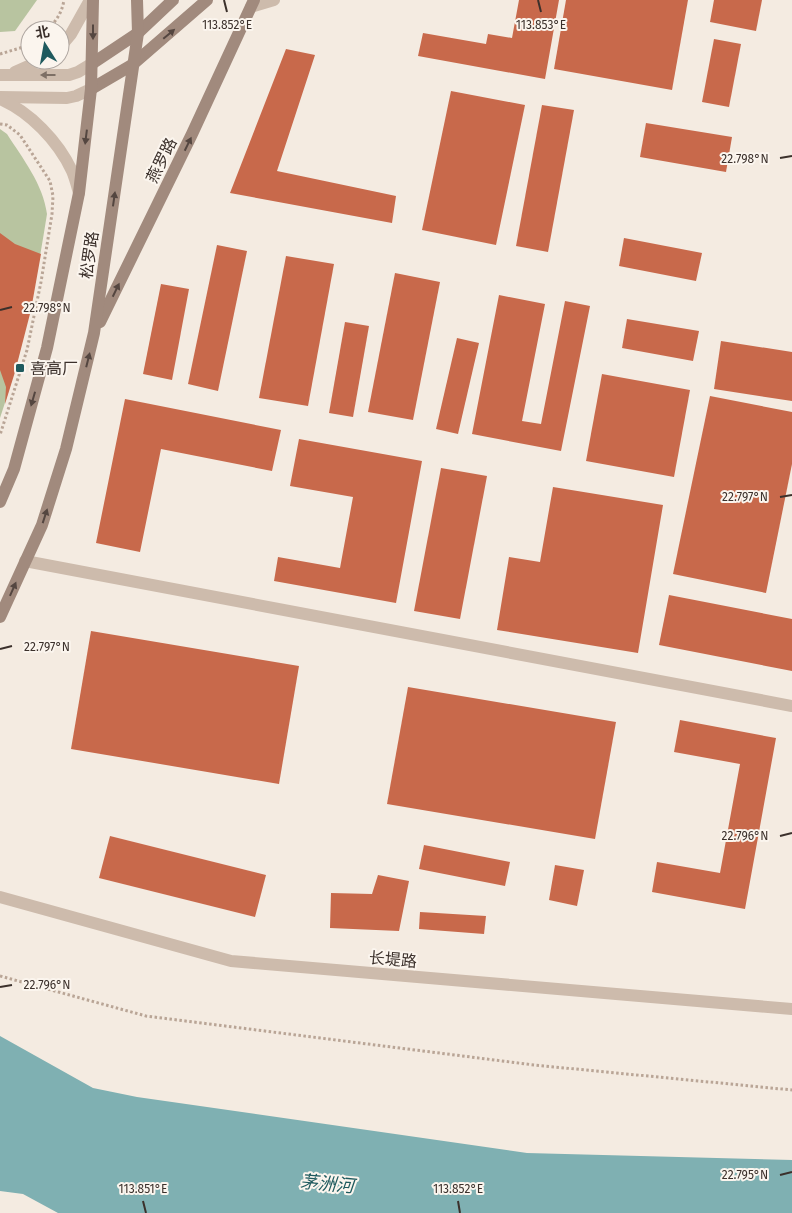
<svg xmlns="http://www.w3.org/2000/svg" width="792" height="1213" font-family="'Fira Sans','Noto Sans SC',sans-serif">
	<rect width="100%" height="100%" fill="#f4ebe1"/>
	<g fill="#b8c4a0">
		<path d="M0,0H37L15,31L0,32Z"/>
		<path d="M0,129L7,134C23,159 43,184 47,214C36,284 23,351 0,418Z"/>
	</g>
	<path fill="#7fb0b2" d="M0,1036L93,1088L137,1097L527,1153L792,1160V1213H58L23,1194L0,1191Z"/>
	<g fill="#c8694b">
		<path d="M519,0H559L545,79L418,56L423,33L486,44L488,34L512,38Z"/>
		<path d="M566,0H688L672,90L554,69Z"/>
		<path d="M714,0H762L756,31L710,22Z"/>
		<path d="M714,39L741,44L729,107L702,102Z"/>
		<path d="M286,49L315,55L277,171L396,196L392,223L230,193Z"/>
		<path d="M451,91L525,105L496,245L422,230Z"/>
		<path d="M542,105L574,110L548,252L516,246Z"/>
		<path d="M646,123L732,137L726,172L640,157Z"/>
		<path d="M0,233L15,244L41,254L31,310L15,372L5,404L6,387L0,370Z"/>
		<path d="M624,238L702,253L696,281L619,266Z"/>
		<path d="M217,245L247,251L218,391L188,384Z"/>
		<path d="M286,256L334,264L308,406L259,398Z"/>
		<path d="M395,273L440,282L413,420L368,412Z"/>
		<path d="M161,284L189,289L172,380L143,374Z"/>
		<path d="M499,295L545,304L522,421L541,424L565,301L590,306L561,451L472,434Z"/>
		<path d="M627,319L699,331L693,361L622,348Z"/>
		<path d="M345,322L369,326L353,417L329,413Z"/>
		<path d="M457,338L479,343L458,434L436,429Z"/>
		<path d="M721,341L792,352V401L714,389Z"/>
		<path d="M602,374L690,390L674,477L586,461Z"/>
		<path d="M710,396L792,412V464L766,593L673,574Z"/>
		<path d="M125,399L281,430L272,471L161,449L140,552L96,543Z"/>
		<path d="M299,439L422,461L396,603L274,581L278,557L340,568L353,497L290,486Z"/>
		<path d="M441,468L487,476L460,619L414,611Z"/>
		<path d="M553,487L663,505L638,653L497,630L509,557L540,562Z"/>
		<path d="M669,595L792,619V671L659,645Z"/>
		<path d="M91,631L299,666L279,784L71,749Z"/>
		<path d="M408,687L616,722L595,839L387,804Z"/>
		<path d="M680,720L776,738L745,909L652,892L657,862L720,873L740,764L674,752Z"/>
		<path d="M110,836L266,875L255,917L99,878Z"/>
		<path d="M424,845L510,862L505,886L419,869Z"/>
		<path d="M555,865L584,870L577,906L549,900Z"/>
		<path d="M378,875L409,881L399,931L330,928L331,893L372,894Z"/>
		<path d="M420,912L486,916L484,934L419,929Z"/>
	</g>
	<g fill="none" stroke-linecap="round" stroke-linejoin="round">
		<g stroke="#b9a596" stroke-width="3" stroke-dasharray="2.5 2.5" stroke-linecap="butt">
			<path d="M50,30L49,28C57,20 62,12 64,0"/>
			<path d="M0,54L30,45"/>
			<path d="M0,124L7,125L20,135L50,181L53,196L52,214L41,282L27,350L0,435"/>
			<path d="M0,976L146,1016L534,1065L792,1090"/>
		</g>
		<g stroke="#cdbbac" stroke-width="12">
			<path d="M251,7L274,0"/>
			<path d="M25,561L792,706"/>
		</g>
		<g stroke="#cdbbac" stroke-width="12">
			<path d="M60,47L71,34L90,0"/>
			<path d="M15,72L42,60"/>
			<path d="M0,75H69L78,72L93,63"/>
			<path d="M0,97L67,98L76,96L91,89"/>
			<path d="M0,99C30,112 58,141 72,171C75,178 77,186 79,193"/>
			<path d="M0,897L231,961L792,1009"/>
		</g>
		<g stroke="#a18a7d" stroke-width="12">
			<path d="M93,63L138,33L173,0"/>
			<path d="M91,89L132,65L207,0"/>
			<path d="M100,322L192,134L254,0"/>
			<path d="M0,502L14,469L47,348L79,193L91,89L93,0"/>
			<path d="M0,617L42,525L66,449L94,333L138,33L137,0"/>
		</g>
	</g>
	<defs><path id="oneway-solid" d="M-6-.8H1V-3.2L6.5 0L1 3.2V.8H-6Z" transform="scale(1.25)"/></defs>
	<g fill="#544640">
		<use href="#oneway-solid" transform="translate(93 32) rotate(90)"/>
		<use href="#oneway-solid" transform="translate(169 34) rotate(-40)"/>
		<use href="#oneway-solid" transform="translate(86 137) rotate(97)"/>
		<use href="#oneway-solid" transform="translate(188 144) rotate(-64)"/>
		<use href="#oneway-solid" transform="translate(114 199) rotate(-82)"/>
		<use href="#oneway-solid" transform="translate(116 290) rotate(-64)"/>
		<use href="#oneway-solid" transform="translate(88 360) rotate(-76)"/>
		<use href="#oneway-solid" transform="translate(33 399) rotate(106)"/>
		<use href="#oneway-solid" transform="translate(45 516) rotate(-72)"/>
		<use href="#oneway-solid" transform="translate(13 589) rotate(-66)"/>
	</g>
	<use fill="#7d6f65" href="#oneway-solid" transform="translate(48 75) rotate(-180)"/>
	<path fill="none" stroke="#3b302b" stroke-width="2" d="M224,0L227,12M538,0L541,12M780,158L792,156M0,310L12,307M780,497L792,495M0,649L12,646M780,836L792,833M0,987L12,985M780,1175L792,1172M143,1201L146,1213M458,1201L460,1213"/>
	<rect fill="#1f5a5e" stroke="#fbf5ee" stroke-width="2" x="15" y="363" width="10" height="10" rx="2.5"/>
	<g text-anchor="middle" stroke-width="4" stroke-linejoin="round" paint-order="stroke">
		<g font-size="16" fill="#3b302b" stroke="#fbf5ee">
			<text transform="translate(161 160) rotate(-64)" y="6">燕罗路</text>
			<text transform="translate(89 255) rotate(-82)" y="6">松罗路</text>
			<text transform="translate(393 959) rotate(5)" y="6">长堤路</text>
		</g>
		<g font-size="16" fill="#3b302b" stroke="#fbf5ee" text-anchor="start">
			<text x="30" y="374">喜高厂</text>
		</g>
		<g font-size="18" font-style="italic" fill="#1f5a5e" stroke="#fbf5ee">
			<text transform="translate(327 1184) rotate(5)" y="6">茅洲河</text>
		</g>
	</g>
	<g font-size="12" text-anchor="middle" fill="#3b302b" stroke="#fbf5ee" stroke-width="4" stroke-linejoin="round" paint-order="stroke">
		<text x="227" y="29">113.852°E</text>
		<text x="541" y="29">113.853°E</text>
		<text x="745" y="163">22.798°N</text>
		<text x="47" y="312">22.798°N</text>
		<text x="745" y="501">22.797°N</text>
		<text x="47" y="651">22.797°N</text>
		<text x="745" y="840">22.796°N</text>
		<text x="47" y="989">22.796°N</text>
		<text x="745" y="1179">22.795°N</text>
		<text x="143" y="1193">113.851°E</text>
		<text x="458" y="1193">113.852°E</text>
	</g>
	<g transform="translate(45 45) rotate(349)"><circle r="24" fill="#fbf5ee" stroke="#aea6a0"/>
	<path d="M0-4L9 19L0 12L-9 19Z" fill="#1f5a5e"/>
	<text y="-8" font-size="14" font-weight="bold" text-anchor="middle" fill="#3b302b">北</text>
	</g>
</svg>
